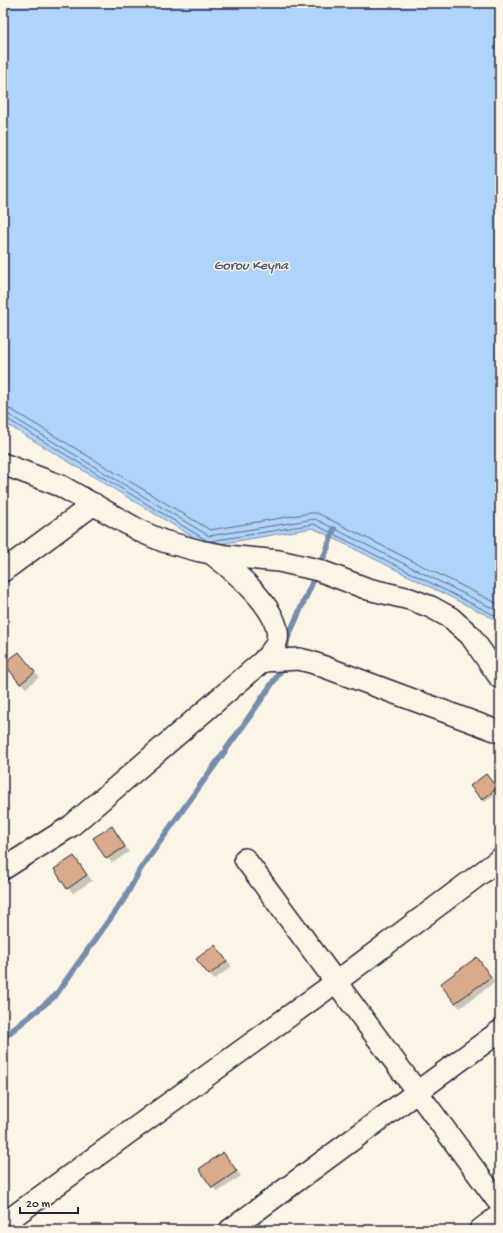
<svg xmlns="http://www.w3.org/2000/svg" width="503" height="1233" font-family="'Gochi Hand',sans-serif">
	<rect width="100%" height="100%" fill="#fcf5e5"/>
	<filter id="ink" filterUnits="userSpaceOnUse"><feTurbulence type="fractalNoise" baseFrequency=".025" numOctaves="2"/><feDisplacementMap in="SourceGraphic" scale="8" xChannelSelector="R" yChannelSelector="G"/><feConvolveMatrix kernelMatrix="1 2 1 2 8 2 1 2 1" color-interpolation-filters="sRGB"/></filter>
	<g filter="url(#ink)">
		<path fill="#afd4f9" stroke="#778dad" d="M3,3H500V622L313,528L208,546L3,422Z"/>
		<g fill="#0003">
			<path d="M19,653L39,677L26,688L21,683Z"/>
			<path d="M488,777L499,791L485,802L482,800Z"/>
			<path d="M112,827L117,832L129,852L112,863L107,858Z"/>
			<path d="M74,857L79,862L92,881L73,893L68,888Z"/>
			<path d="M215,946L232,966L214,980L198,959Z"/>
			<path d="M477,958L495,982L460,1008L455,1003Z"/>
			<path d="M223,1153L241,1176L218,1192L213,1187Z"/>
		</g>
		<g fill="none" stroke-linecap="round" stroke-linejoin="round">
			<g stroke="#5a6987" stroke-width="1">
				<path d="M3,408L12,410L210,530L310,513H317L500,605"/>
				<path d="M3,414L9,415L209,536L315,519L500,612"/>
				<path d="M3,419H7L206,540"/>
				<path d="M211,541L314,524L500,618"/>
			</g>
			<path stroke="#778dad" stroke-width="6" d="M3,1038L55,996L124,899L141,868L245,723L280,672L288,637L326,552L334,529"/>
		</g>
		<g fill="#d9ab8b" stroke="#22223b">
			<path d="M19,652L35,672L20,684L4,663Z"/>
			<path d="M486,774L497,788L482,800L470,786Z"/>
			<path d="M112,826L125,847L106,859L93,838Z"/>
			<path d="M74,856L87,875L67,889L54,869Z"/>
			<path d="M215,945L227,961L209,975L196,959Z"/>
			<path d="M477,957L491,977L455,1003L440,984Z"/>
			<path d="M223,1152L237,1171L212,1188L199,1169Z"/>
		</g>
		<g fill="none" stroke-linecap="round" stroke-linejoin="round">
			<g stroke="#22223b" stroke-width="24">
				<g id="minor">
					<path d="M3,464L61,486L142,532L163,541L200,551L227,556L279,561L318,570L368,589L410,599L431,607L451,618L470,635L500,678"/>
					<path d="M3,571L94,504"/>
					<path d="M263,661L299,659L311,662L500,732"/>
					<path d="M245,859L500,1204"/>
					<path d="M3,869L71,826L263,661C269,654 275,649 277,640C283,611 232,569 212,554"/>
					<path d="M3,1224L336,982L500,859"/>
					<path d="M230,1230L500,1031"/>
					<path d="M480,1230L500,1215"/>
				</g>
			</g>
			<use href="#minor" stroke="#fcf5e5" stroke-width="21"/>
		</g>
	</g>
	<g text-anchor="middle" stroke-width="3" stroke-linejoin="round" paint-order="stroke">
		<g font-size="14" font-style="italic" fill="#4c5774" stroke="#fcf5e5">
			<text x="251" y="269">Gorou Keyna</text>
		</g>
	</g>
	<rect width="503" height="1233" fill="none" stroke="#fcf5e5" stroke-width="16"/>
	<rect x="8" y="8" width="487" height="1217" fill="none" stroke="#22223b" stroke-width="1.5" filter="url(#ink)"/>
	<path d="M20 1207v6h58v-6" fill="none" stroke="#22223b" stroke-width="2"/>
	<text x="26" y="1207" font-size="12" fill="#22223b" stroke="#fcf5e5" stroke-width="3" paint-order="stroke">20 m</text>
</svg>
